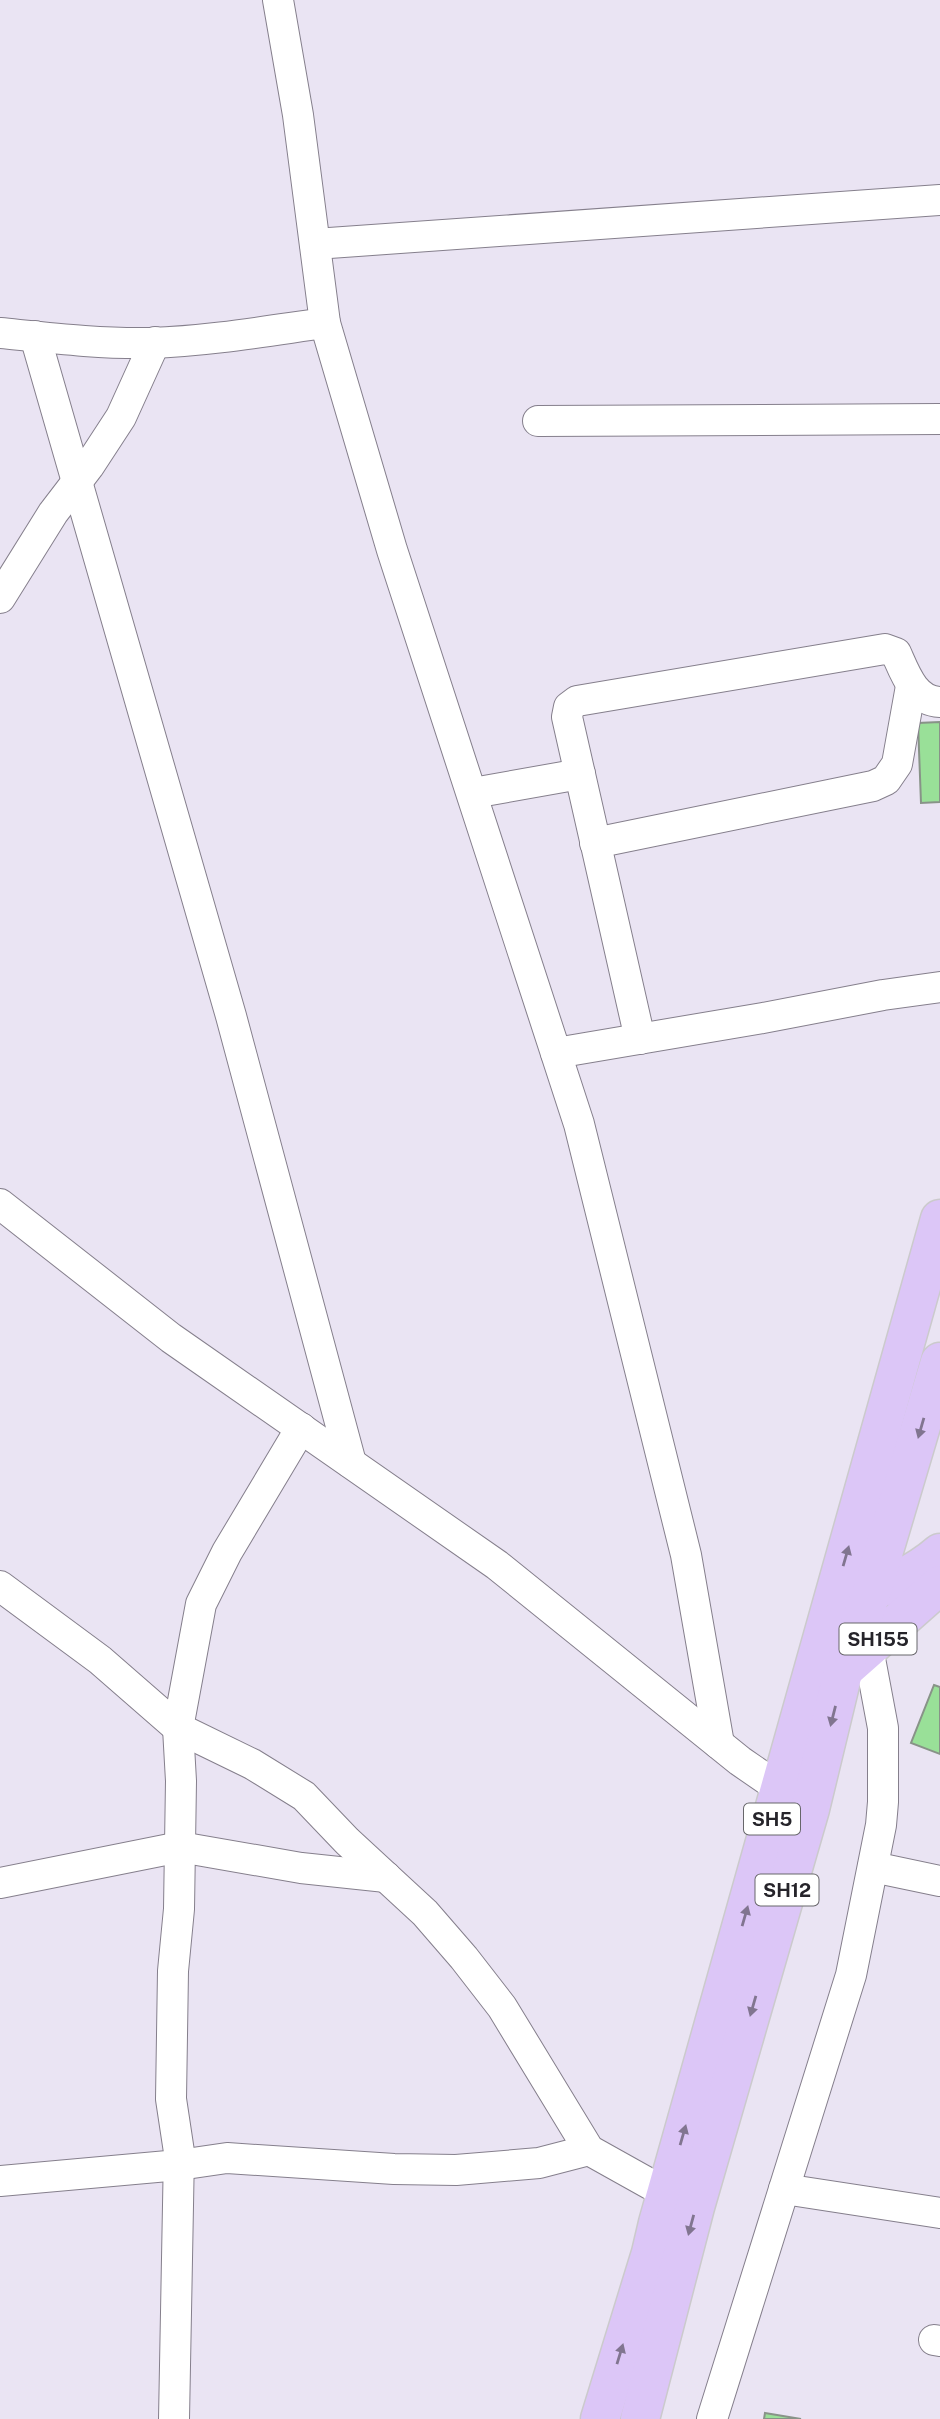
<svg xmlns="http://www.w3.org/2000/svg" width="940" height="2419" font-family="'Public Sans',sans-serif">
	<rect width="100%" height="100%" fill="#eae4f3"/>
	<g fill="#99e098" stroke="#889388" stroke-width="2">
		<path d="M940,722V802L921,803L918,723Z"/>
		<path d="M934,1685L940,1687V1754L911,1743Z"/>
		<path d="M765,2413L801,2419H764Z"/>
	</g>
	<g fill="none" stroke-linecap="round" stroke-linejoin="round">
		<g stroke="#857f8c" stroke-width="32">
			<g id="minor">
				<path d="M278,0L298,115L325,323L392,550L579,1124L686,1555L719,1744"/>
				<path d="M315,244L940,200"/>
				<path d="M0,333C50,338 100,344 150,343C209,341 267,331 325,323"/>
				<path d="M35,336L231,1016L351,1463"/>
				<path d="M538,421L940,419"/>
				<path d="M0,598L53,513L89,466L121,417L155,342"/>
				<path d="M473,793L580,774"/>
				<path d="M595,843L873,786L886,780L897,764L911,686"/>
				<path d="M640,1039L567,717L569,707L577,701L885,649L896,653C905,673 914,701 940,702"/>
				<path d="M556,1053L763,1018L883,995L940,987"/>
				<path d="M0,1204L171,1338L497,1565L740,1761L795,1799"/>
				<path d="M0,1586L100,1660L178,1728L252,1764L304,1796L347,1841L425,1913L464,1958L502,2007L589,2150L666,2193"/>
				<path d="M873,1867L940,1881"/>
				<path d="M0,1883L180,1847L301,1868L386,1877"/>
				<path d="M0,2181L179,2165L227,2158L394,2169L456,2170L539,2163L589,2150"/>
				<path d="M784,2189L940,2213"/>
				<path d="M934,2340L940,2341"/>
				<path d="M174,2419L179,2152L171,2099L173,1971L179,1909L181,1781L178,1728L201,1604L227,1552L301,1428"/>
				<path d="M712,2419L851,1975L881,1825L883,1802V1728L868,1648"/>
			</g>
		</g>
		<g stroke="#cbcacc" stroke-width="41">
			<g id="primary">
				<path d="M856,1596C885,1588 917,1573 940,1553"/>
				<path d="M847,1667L940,1585"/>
				<path d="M600,2419L651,2253L658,2223L940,1219"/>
				<path d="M640,2419L695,2207L810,1809L844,1668L872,1591L940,1362"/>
			</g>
		</g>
		<use href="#minor" stroke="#fff" stroke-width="30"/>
		<use href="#primary" stroke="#dcc6f7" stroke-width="38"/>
	</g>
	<defs><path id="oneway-solid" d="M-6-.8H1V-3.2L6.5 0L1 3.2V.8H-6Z" transform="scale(1.75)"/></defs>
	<g fill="#817590">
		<use href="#oneway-solid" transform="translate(921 1428) rotate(106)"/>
		<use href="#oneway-solid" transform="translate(846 1556) rotate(-74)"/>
		<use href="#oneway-solid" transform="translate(833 1716) rotate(104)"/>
		<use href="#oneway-solid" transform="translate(745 1916) rotate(-74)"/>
		<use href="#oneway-solid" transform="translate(753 2006) rotate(106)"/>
		<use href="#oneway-solid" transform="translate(683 2135) rotate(-74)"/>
		<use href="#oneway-solid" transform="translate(691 2225) rotate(105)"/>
		<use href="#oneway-solid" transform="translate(620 2354) rotate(-73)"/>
	</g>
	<g text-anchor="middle" stroke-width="6" stroke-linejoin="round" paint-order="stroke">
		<g fill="#fff" stroke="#67666a" stroke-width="2">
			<rect x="839.5" y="1623.5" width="77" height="31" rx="5"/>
			<rect x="744" y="1803.5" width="56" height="31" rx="5"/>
			<rect x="755.5" y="1874.5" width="63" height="31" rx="5"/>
		</g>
		<g font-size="19" font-weight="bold" fill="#26242a">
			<text x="878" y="1646">SH155</text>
			<text x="772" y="1826">SH5</text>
			<text x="787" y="1897">SH12</text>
		</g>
	</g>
</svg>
